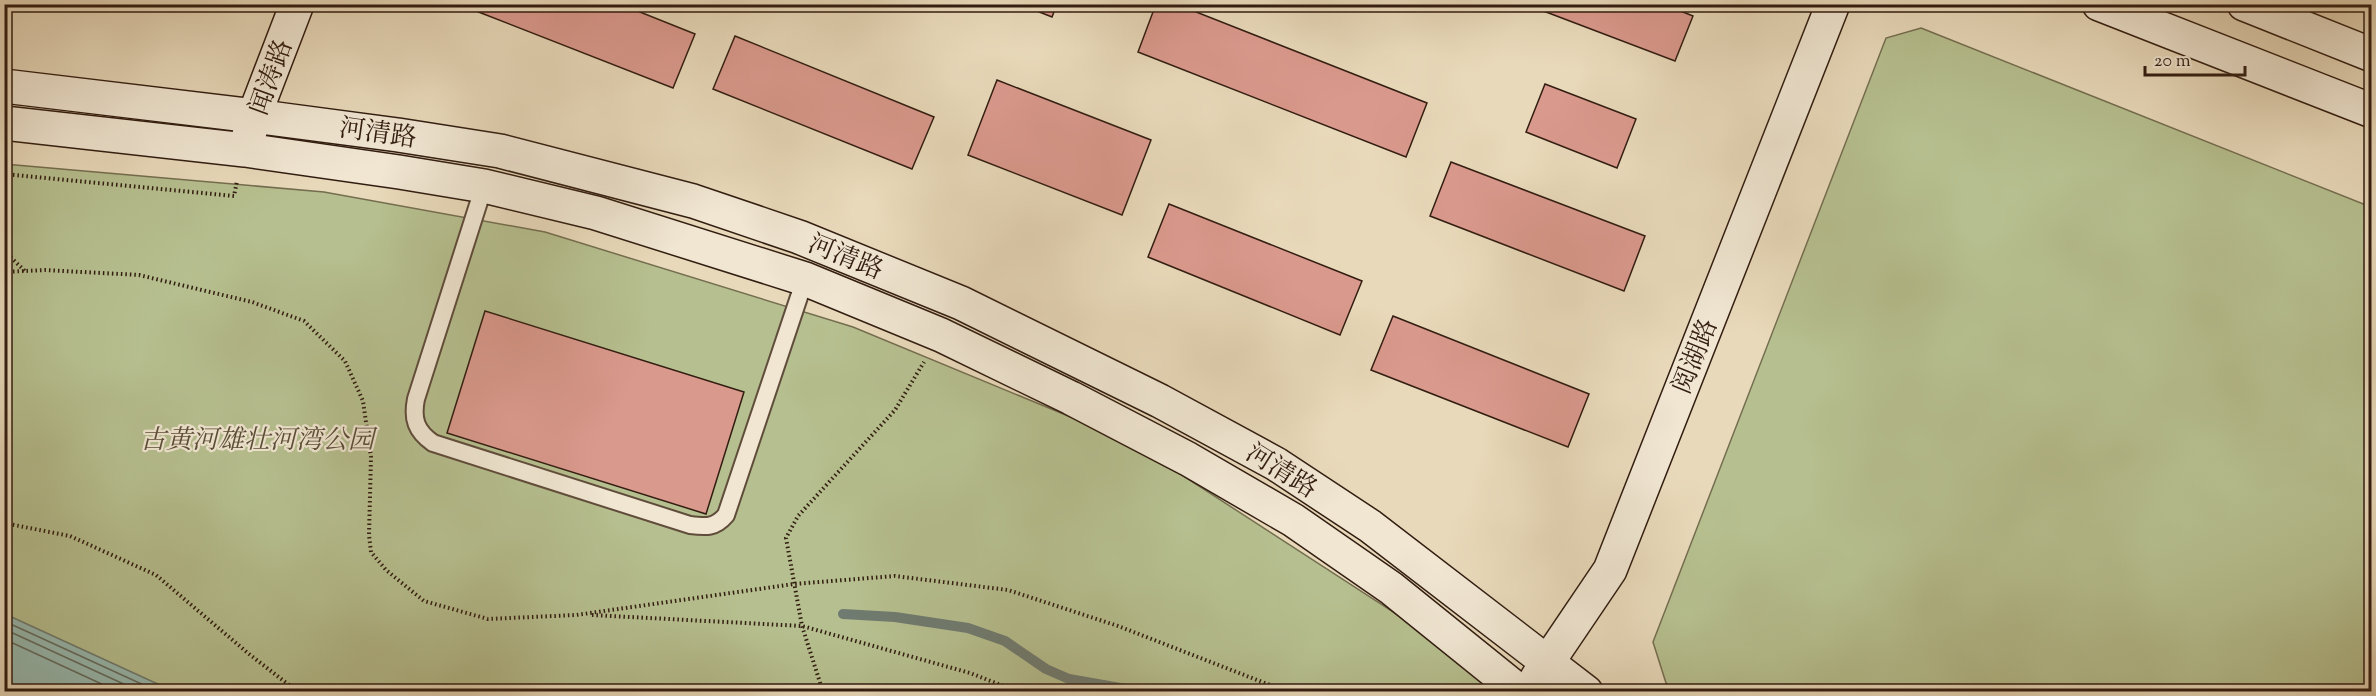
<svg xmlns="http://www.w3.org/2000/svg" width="2376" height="696" font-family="'Sorts Mill Goudy','Noto Serif SC',serif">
	<rect width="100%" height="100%" fill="#e8d9ba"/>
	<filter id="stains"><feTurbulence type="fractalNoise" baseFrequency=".00333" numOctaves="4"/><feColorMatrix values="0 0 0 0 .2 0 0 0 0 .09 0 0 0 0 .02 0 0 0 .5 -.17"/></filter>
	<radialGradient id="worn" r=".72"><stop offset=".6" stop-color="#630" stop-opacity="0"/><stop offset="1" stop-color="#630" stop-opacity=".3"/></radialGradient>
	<g fill="#b6bf8f" stroke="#746e50" stroke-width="1.5">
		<path d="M1921,28L2371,207V691L1676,692L1666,683L1653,642L1886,38Z"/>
		<path d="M4,164L324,192L545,232L853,327L1131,442L1415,626L1495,691H5Z"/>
	</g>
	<path fill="#97bab0" stroke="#6f7b70" stroke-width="1.5" d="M5,614L173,691H5Z"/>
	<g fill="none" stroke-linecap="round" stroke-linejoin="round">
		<g stroke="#646c60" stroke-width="1.5">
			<path d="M4,621L159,692"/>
			<path d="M4,629L141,692"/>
			<path d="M4,639L119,692"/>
		</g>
		<path stroke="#6f7b70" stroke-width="10" d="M843,614L895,617L968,628L1005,641L1046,669L1069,679L1143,692"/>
	</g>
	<g fill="#da998d" stroke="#321d11" stroke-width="1.5">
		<path d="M479,4H620L695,34L673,88L476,11Z"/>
		<path d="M1019,4H1057L1052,17Z"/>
		<path d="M1156,4H1176L1427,103L1406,157L1138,52Z"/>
		<path d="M1525,4H1663L1693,16L1675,61Z"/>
		<path d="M735,36L934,117L912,169L713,89Z"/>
		<path d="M997,80L1151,140L1122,215L968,155Z"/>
		<path d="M1545,84L1636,119L1617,168L1526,132Z"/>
		<path d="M1451,162L1645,236L1624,291L1430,216Z"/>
		<path d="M1169,204L1362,281L1340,335L1148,257Z"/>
		<path d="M485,311L744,392L706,514L447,433Z"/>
		<path d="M1393,316L1589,394L1568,447L1371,370Z"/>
	</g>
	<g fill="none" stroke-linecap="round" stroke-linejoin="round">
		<g stroke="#604c3b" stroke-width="20">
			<path id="lane" d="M484,186L416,399C412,419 416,431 433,443L690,525C706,527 715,528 726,515L805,279"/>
		</g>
		<g stroke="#321d11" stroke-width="36">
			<g id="secondary">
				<path d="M2099,4L2372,111"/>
				<path d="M2244,4L2372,55"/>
				<path d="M4,86L254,116L398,135L500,151L693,201L799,237L961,303L1160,401L1276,464L1370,526L1586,692"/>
				<path d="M4,123L245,150L399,172L484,186L596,213L805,279L941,335L1071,398L1188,459L1293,520L1391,588L1520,692"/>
				<path d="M249,135L254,116L297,4"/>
				<path d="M1537,678L1610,570L1833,4"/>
			</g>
		</g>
		<g stroke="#321d11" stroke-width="4" stroke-dasharray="1.5 3" stroke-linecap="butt">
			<path d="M4,174L234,196L237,181"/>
			<path d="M4,251L25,271"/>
			<path d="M4,272L45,270L139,275L252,302L304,321L345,361L363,401L371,457L369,535L371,552L386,570L424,601L488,619L576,615L794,584L895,576L1008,590L1118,626L1288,692"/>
			<path d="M4,523L70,536L156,575L249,654L298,692"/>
			<path d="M592,615L802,626L970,673L1019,692"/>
			<path d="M823,692L802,626L786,538L798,516L895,410L924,362"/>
		</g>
		<use href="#lane" stroke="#f0e6d2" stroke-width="16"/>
		<use href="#secondary" stroke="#f0e6d2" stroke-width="33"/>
	</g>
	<g text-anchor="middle" stroke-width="4.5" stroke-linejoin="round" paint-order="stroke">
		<g font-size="26" fill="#321d11" stroke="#f0e6d2">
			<text transform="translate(270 77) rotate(-70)" y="9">闻涛路</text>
			<text transform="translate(378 132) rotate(8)" y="9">河清路</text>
			<text transform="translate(846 256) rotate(22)" y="9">河清路</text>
			<text transform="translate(1694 356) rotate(-68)" y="9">阅湖路</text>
			<text transform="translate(1282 470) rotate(32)" y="9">河清路</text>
		</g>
		<g font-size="26" font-style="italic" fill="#5a4e37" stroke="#f0e6d2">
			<text x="257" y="448">古黄河雄壮河湾公园</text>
		</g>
	</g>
	<rect width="2376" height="696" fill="none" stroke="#e8d9ba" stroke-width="24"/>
	<rect x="6" y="6" width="2364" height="684" fill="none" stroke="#321d11" stroke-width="3"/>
	<rect x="12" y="12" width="2352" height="672" fill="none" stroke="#321d11" stroke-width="1.5"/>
	<path d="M2145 66v9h100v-9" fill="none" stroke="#321d11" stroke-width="3"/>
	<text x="2154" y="66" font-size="18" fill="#321d11" stroke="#f0e6d2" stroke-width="4.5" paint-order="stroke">20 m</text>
	<rect width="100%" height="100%" filter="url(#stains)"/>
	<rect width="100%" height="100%" fill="url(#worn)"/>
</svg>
